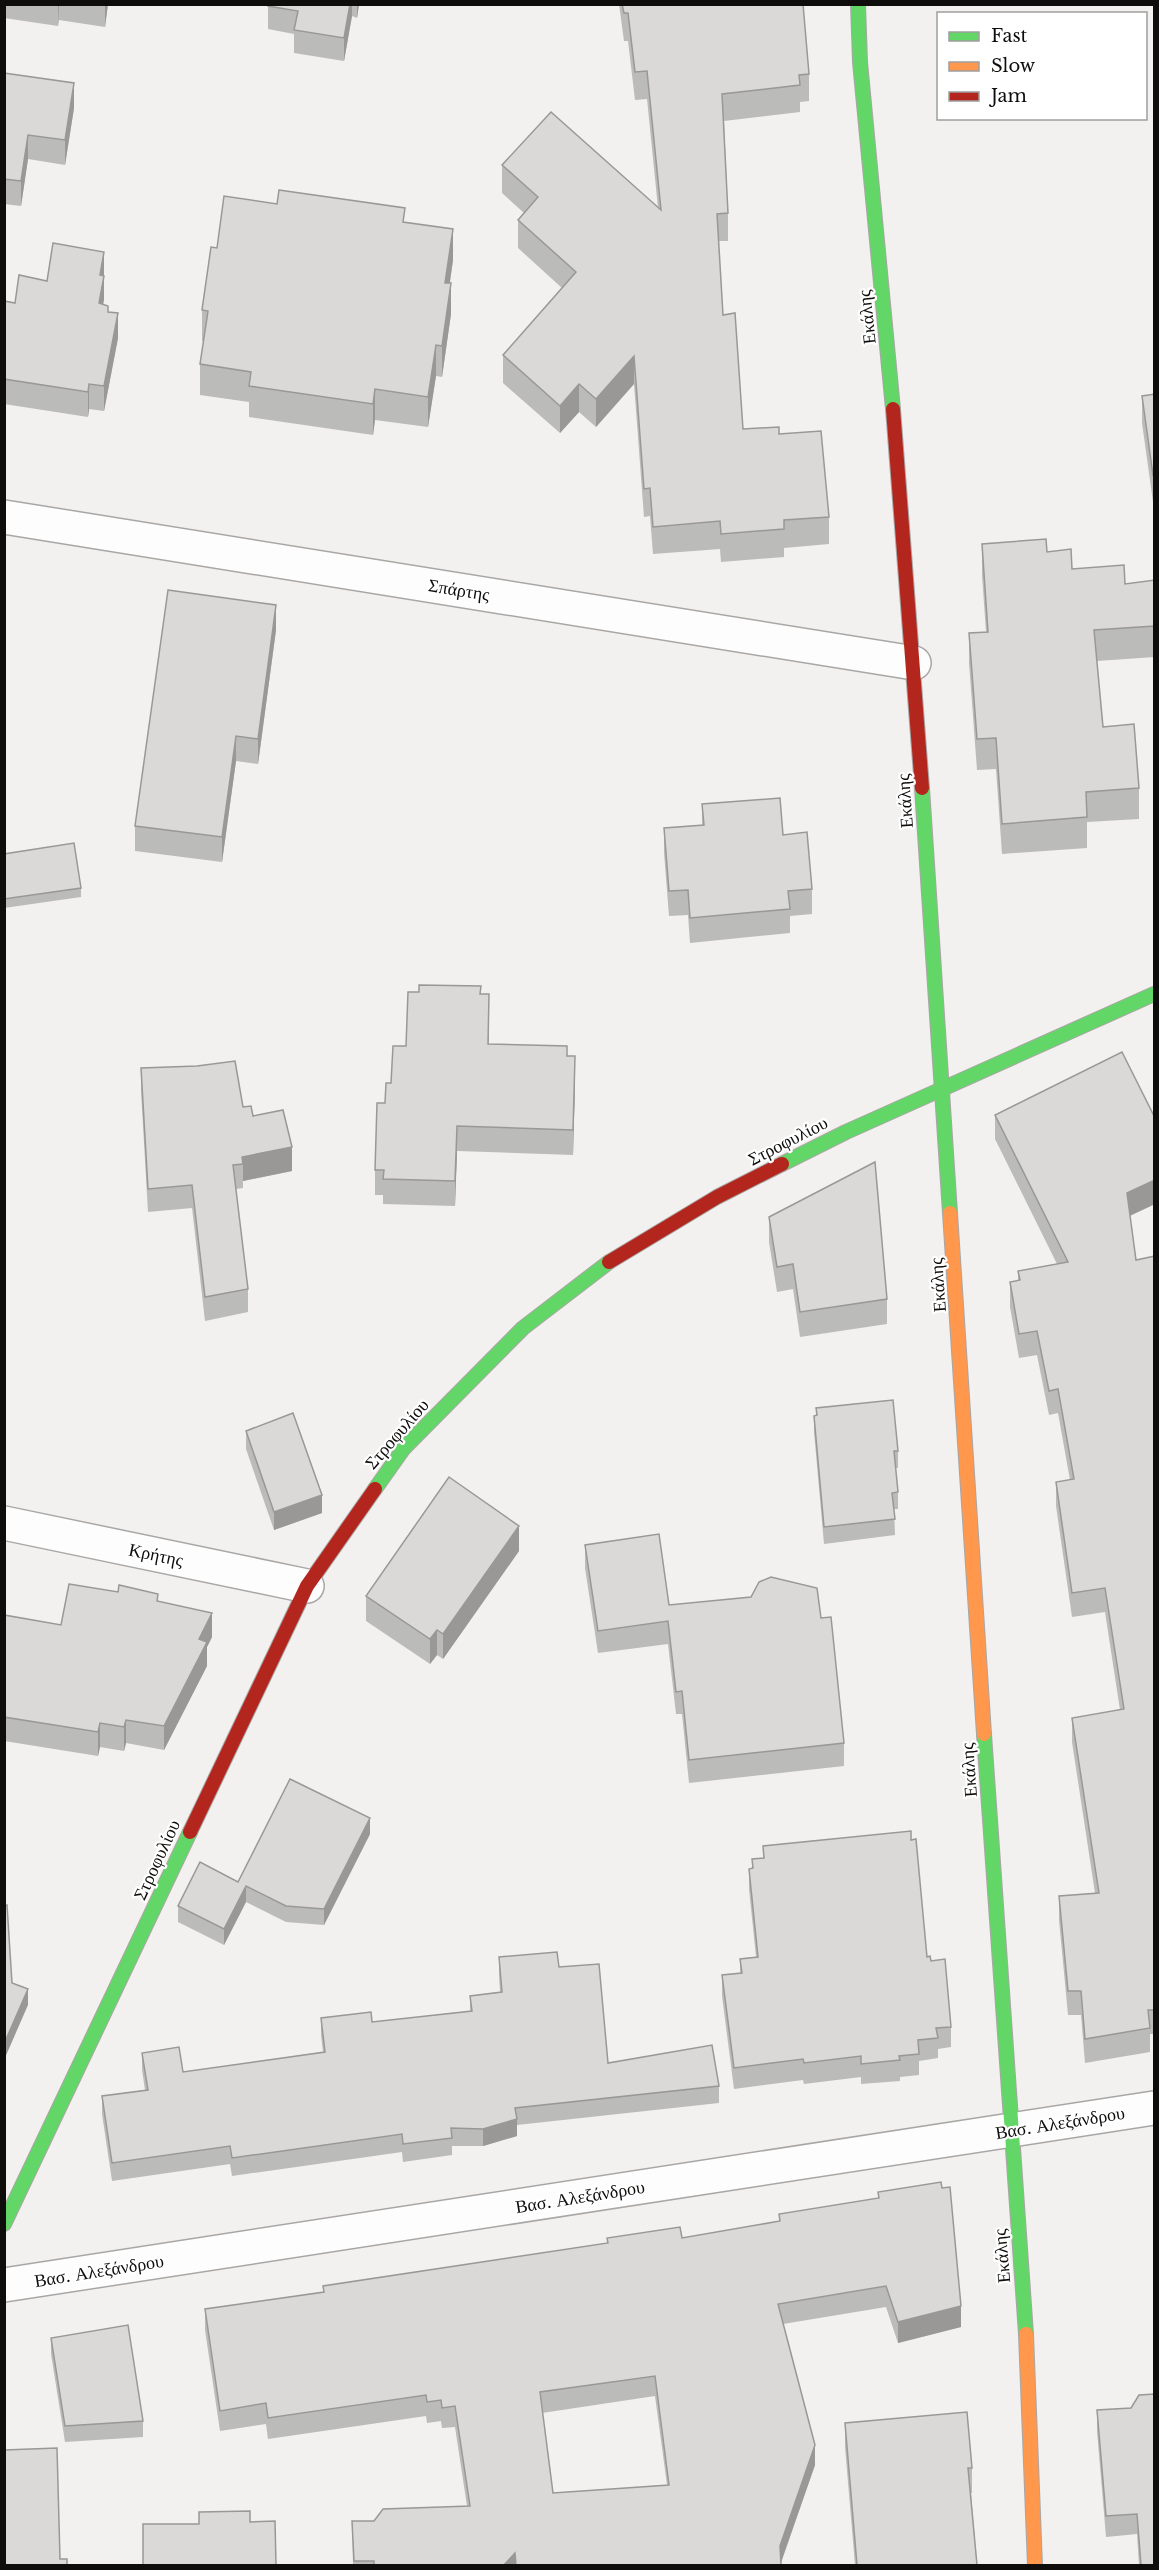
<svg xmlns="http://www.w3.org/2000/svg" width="1159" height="2570" font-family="'Libre Baskerville',serif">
	<rect width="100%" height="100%" fill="#f3f1ef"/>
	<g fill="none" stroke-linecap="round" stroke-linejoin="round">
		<g stroke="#a9a7a5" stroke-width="36">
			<g id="street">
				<path d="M4,517L914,663"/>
				<path d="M4,1523L307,1586"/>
				<path d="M4,2285L1154,2108"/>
			</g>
		</g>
		<g stroke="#a9a7a5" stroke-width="16">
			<g id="fast">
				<path d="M858,4L860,62L893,409"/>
				<path d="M922,788L950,1213"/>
				<path d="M782,1164L846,1132L1154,994"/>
				<path d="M375,1489L404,1448L523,1328L609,1262"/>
				<path d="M984,1734L1026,2334"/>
				<path d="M4,2224L190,1832"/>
			</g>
		</g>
		<g stroke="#a9a7a5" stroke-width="16">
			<g id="slow">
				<path d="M950,1213L984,1734"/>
				<path d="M1026,2334L1035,2566"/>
			</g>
		</g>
		<g stroke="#a9a7a5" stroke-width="16">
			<g id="jam">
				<path d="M893,409L922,788"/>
				<path d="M609,1262L717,1197L782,1164"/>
				<path d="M190,1832L307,1586L375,1489"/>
			</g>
		</g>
		<use href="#street" stroke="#fdfdfd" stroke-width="33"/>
		<use href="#fast" stroke="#63d668" stroke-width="14"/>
		<use href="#slow" stroke="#ff974d" stroke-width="14"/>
		<use href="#jam" stroke="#b3261e" stroke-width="14"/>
	</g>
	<g fill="#bbbbba" fill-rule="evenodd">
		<path d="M4,4H108L105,27L59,20L58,26L4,18Z"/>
		<path d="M268,4H359L357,18L352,16L344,61L294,53V34L268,29Z"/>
		<path d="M619,4H803L809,74V101L800,102V112L724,121L728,213V241H718L723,315L743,429L779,434L829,517V544L784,548V557L721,562L720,549L653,554L650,516L644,517L634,384L596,427L579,412L560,433L503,383V355L562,288L518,248V220L524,213L502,193V165L658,208L647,99L635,100L628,41H624Z"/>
		<path d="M4,73L74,108L65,165L28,159L21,206L4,204Z"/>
		<path d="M277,204L405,222L453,260L450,283L451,314L442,377L436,376L428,427L375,420L373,435L249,417V402L200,395V364L204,341H202V310L217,248Z"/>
		<path d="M104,252L103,304L108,312L118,338L104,411L89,409L88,417L4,404V301L15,303Z"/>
		<path d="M1155,394V502H1153L1142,423V396Z"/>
		<path d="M982,544L1047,552L1072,569L1125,584L1155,580V657L1097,661L1103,727L1139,788V819L1087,822V848L1002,854L996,769L977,770L969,663V633L986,632L982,575Z"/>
		<path d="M276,630L258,764L236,761L222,862L135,851V826Z"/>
		<path d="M702,804L783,835L812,889V914L790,916V933L690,943L688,915L669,916L664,853V828L702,825Z"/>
		<path d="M4,854L81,888V897L4,908Z"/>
		<path d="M481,994L489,1019V1044L567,1056L575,1081L573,1155L457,1151L455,1206L383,1204V1195H375V1170L385,1103L391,1083L406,1046Z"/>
		<path d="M141,1068L243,1107L253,1116L292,1171L243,1181V1188L236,1189L248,1289V1312L205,1321L192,1208L148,1212L141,1091Z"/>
		<path d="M995,1115L1155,1118V1204L1130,1216L1136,1260L1155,1256V2034H1150V2052L1085,2063L1081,2015H1068L1059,1920V1896L1095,1893L1072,1742V1718L1120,1710L1105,1612L1072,1617L1056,1506V1482L1070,1480L1058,1413L1049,1415L1037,1355L1019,1358L1010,1307V1282L1018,1281V1271L1057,1264L995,1139Z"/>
		<path d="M769,1217L887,1299V1324L800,1337L793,1289L777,1292L769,1242Z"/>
		<path d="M816,1408L898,1451V1468H895L898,1492V1509H894L895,1535L824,1544L814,1432V1416L816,1415Z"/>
		<path d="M246,1431L322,1513L274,1530L246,1449Z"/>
		<path d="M585,1545L669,1605L821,1618L844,1743V1766L689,1783L682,1714H676L668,1644L598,1653L585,1568Z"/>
		<path d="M519,1551L443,1659L437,1655L430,1664L366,1621V1596Z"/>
		<path d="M158,1602L212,1637L207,1647V1666L164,1750L126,1743L124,1751L100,1747L98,1756L4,1741V1615L61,1625Z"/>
		<path d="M370,1834L324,1925L286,1922L246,1902L224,1945L178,1922V1906L238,1882Z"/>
		<path d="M911,1840L927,1957L931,1961L951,2027V2047L938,2049V2058L919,2061V2075L900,2077V2081L861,2084V2077L804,2084L803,2080L734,2089L722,1996V1975L740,1973V1959L756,1957L749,1889V1869L752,1868V1859L763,1858V1846Z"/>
		<path d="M499,1957L559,1967L608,2063L719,2086V2103L517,2125V2136L483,2146H452V2155L403,2162L402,2152L232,2176L230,2164L112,2181L102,2114V2096L145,2090L142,2070V2053L183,2072L323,2052L321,2035V2018L372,2022L470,2011V1996L500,1992L499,1975Z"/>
		<path d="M878,2192L961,2327L898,2343L886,2307L783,2324L815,2465L781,2563V2565H353L352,2521H374L467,2506L455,2427L442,2428L441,2421L427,2423L426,2416L268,2439L266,2424L220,2431L205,2330V2309L323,2292V2286L607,2243V2238H682L779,2221V2214L878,2199ZM655,2396L667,2485L553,2493L542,2413Z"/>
		<path d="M51,2338L143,2421V2437L65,2442L51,2354Z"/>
		<path d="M1131,2408L1155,2565H1139L1137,2534L1106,2537L1097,2431V2410Z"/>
		<path d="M845,2423L972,2468V2493H971L977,2565H855L845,2447Z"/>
	</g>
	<g fill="#999897">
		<path d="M58,4H59L58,26Z"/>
		<path d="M105,4H108L105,27Z"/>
		<path d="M350,4H352V16L344,61V38Z"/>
		<path d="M357,4H359L357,18Z"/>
		<path d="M74,83V108L65,165V140Z"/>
		<path d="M28,135V159L21,206V181Z"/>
		<path d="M453,229V260L445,314V283Z"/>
		<path d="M104,252V300L99,328L100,275Z"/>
		<path d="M451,283V314L442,377V346Z"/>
		<path d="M118,313V338L104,411V386Z"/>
		<path d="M436,345V376L428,427V397Z"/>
		<path d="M634,356V384L596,427V399Z"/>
		<path d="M89,384V409L88,417V392Z"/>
		<path d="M579,384V412L560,433V406Z"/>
		<path d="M375,389V420L373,435V404Z"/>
		<path d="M276,605V630L258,764V739Z"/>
		<path d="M236,736V761L222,862V837Z"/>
		<path d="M575,1056V1081L573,1155V1130Z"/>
		<path d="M457,1126V1151L455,1206V1181Z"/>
		<path d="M292,1147V1171L243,1181V1164L242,1157Z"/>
		<path d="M1155,1180V1204L1127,1217V1193Z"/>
		<path d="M322,1495V1513L274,1530V1512Z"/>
		<path d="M519,1526V1551L443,1659V1634Z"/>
		<path d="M212,1613V1637L207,1647V1666L164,1750V1726L199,1639Z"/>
		<path d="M437,1630V1655L430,1664V1639Z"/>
		<path d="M126,1720V1743L124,1751V1727Z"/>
		<path d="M100,1723V1747L98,1756V1732Z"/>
		<path d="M370,1818V1834L324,1925V1909Z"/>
		<path d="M246,1886V1902L224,1945V1929Z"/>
		<path d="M28,1989V2005L4,2060V2044Z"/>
		<path d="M517,2119V2136L483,2146V2129Z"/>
		<path d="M961,2306V2327L898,2343V2322Z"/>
		<path d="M815,2445V2465L780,2565V2546Z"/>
		<path d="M515,2553V2565H504Z"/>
	</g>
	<g fill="#dad9d8" stroke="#999897" stroke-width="1.5" fill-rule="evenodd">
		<path d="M268,4H350L344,38L294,30L298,11L268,6Z"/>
		<path d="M622,4H803L809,74L799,75L800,85L722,94L728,213L717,214L723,315L735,313L743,429L779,427V434L821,431L829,517L784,520V529L721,534L720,521L653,527L650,488L644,489L634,356L596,399L579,384L560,406L503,355L576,272L518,220L538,197L502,165L551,112L661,210L647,71L635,72L628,13H624Z"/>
		<path d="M4,73L74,83L65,140L28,135L21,181L4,179Z"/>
		<path d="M279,190L405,208L403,222L453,229L445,283H451L442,346L436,345L428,397L375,389L373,404L249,386L251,372L200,364L208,311L202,310L211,247L217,248L224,196L277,204Z"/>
		<path d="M53,243L104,252L100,275L104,276L99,303L108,306V312L118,313L104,386L89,384L88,392L4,379V301L15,303L19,275L47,281Z"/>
		<path d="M1155,394V474L1153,475L1142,396Z"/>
		<path d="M1046,539L1047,552L1071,549L1072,569L1124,565L1125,584L1155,580V626L1094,630L1103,727L1134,724L1139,788L1086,792L1087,817L1002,824L996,738L977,739L969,633L988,632L982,544Z"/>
		<path d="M168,590L276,605L258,739L236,736L222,837L135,826Z"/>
		<path d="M780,798L783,835L807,832L812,889L788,891L790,909L690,918L688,890L669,891L664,828L704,825L702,804Z"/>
		<path d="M74,843L81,888L4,899V854Z"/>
		<path d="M419,985L481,986L480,994H489L488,1044L567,1046V1056H575L573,1130L457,1126L455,1181L383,1179L384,1170H375L377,1103H385L386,1083H391L393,1046H406L408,992H419Z"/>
		<path d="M1122,1052L1155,1118V1180L1127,1193L1136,1260L1155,1256V2010H1148L1150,2028L1085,2039L1081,1991H1068L1059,1896L1099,1893L1072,1718L1124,1709L1105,1588L1072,1593L1056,1482L1074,1479L1058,1389L1049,1391L1037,1331L1019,1334L1010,1282L1020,1280L1018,1271L1068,1262L995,1115Z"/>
		<path d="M235,1061L243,1107L251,1106L253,1116L283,1110L292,1147L242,1157L243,1164L233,1165L248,1289L205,1297L192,1185L148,1189L141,1068L197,1066Z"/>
		<path d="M875,1162L887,1299L800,1312L793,1264L777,1267L769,1217Z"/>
		<path d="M893,1400L898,1451H894L898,1492L892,1493L895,1519L824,1527L814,1416L817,1415L816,1408Z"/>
		<path d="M293,1413L322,1495L274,1512L246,1431Z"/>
		<path d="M449,1477L519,1526L443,1634L437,1630L430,1639L366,1596Z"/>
		<path d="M659,1534L669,1605L751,1597L759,1582L771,1577L817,1588L821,1618L831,1617L844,1743L689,1760L682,1691L676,1692L668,1621L598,1631L585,1545Z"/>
		<path d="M69,1584L118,1592L119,1585L158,1594L157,1601L212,1613L199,1639L207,1642L164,1726L126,1720L124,1727L100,1723L98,1732L4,1717V1615L61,1625Z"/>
		<path d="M290,1779L370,1818L324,1909L286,1906L246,1886L224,1929L178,1906L200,1862L238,1882Z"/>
		<path d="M911,1831V1840L916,1839L927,1957L930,1956L931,1961L945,1959L951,2027L936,2028L938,2038L918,2040L919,2054L899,2056L900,2060L861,2064V2056L804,2063L803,2059L734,2068L722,1975L742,1973L740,1959L758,1957L749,1869L753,1868L752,1859L764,1858L763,1846Z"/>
		<path d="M7,1905L12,1983L28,1989L4,2044V1906Z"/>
		<path d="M557,1952L559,1967L599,1964L608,2063L712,2045L719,2086L515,2108L517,2119L483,2129L451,2128L452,2138L403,2144L402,2134L232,2158L230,2146L112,2163L102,2096L148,2090L142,2053L179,2047L183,2072L325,2052L321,2018L371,2012L372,2022L472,2011L470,1996L502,1992L499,1957Z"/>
		<path d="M941,2182L942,2188L950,2187L961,2306L898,2322L886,2286L778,2304L815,2445L780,2546L781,2565H516L515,2553L504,2565H374V2561H354L352,2521H374L383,2509L470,2506L455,2406L442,2408L441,2400L427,2402L426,2395L268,2418L266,2403L220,2411L205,2309L324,2292L323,2286L608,2243L607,2238L680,2227L682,2238L780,2221L779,2214L879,2198L878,2192ZM655,2376L669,2485L553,2493L540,2392Z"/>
		<path d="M128,2325L143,2421L65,2426L51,2338Z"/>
		<path d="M1155,2394V2565H1141L1137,2514L1106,2516L1097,2410L1131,2408L1139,2395Z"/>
		<path d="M967,2412L972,2468H968L977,2565H857L845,2423Z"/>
		<path d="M57,2448L60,2559H67V2565H4V2450Z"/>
		<path d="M250,2511V2522L275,2521L276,2565H143V2524H199V2512Z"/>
	</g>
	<g text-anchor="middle" stroke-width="4.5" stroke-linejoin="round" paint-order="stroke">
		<g font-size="18" fill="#0e0d0c" stroke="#fff">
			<text transform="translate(867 317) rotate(-96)" y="6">Εκάλης</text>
			<text transform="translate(459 590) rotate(9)" y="6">Σπάρτης</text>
			<text transform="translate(905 801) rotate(-94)" y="6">Εκάλης</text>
			<text transform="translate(788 1141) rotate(-27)" y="6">Στροφυλίου</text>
			<text transform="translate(938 1285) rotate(-94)" y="6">Εκάλης</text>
			<text transform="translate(397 1434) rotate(-49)" y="6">Στροφυλίου</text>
			<text transform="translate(156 1555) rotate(12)" y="6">Κρήτης</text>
			<text transform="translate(969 1770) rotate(-94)" y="6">Εκάλης</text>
			<text transform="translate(157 1860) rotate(-65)" y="6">Στροφυλίου</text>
			<text transform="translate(1060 2123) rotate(-9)" y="6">Βασ. Αλεξάνδρου</text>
			<text transform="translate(580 2197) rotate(-9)" y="6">Βασ. Αλεξάνδρου</text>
			<text transform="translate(1002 2256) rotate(-95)" y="6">Εκάλης</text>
			<text transform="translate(99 2271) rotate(-9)" y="6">Βασ. Αλεξάνδρου</text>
		</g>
	</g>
	<rect width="1159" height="2570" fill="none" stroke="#0e0d0c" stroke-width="12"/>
	<rect x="937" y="12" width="210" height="108" fill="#ffffff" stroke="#9f9e9e" stroke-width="1.5"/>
	<rect x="949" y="32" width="30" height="9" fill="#63d668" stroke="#9f9e9e" stroke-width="1.5"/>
	<text x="991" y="42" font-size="18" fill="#0e0d0c">Fast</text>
	<rect x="949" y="62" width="30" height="9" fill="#ff974d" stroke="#9f9e9e" stroke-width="1.5"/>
	<text x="991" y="72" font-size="18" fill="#0e0d0c">Slow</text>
	<rect x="949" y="92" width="30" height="9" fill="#b3261e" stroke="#9f9e9e" stroke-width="1.5"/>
	<text x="991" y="102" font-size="18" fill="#0e0d0c">Jam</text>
</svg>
